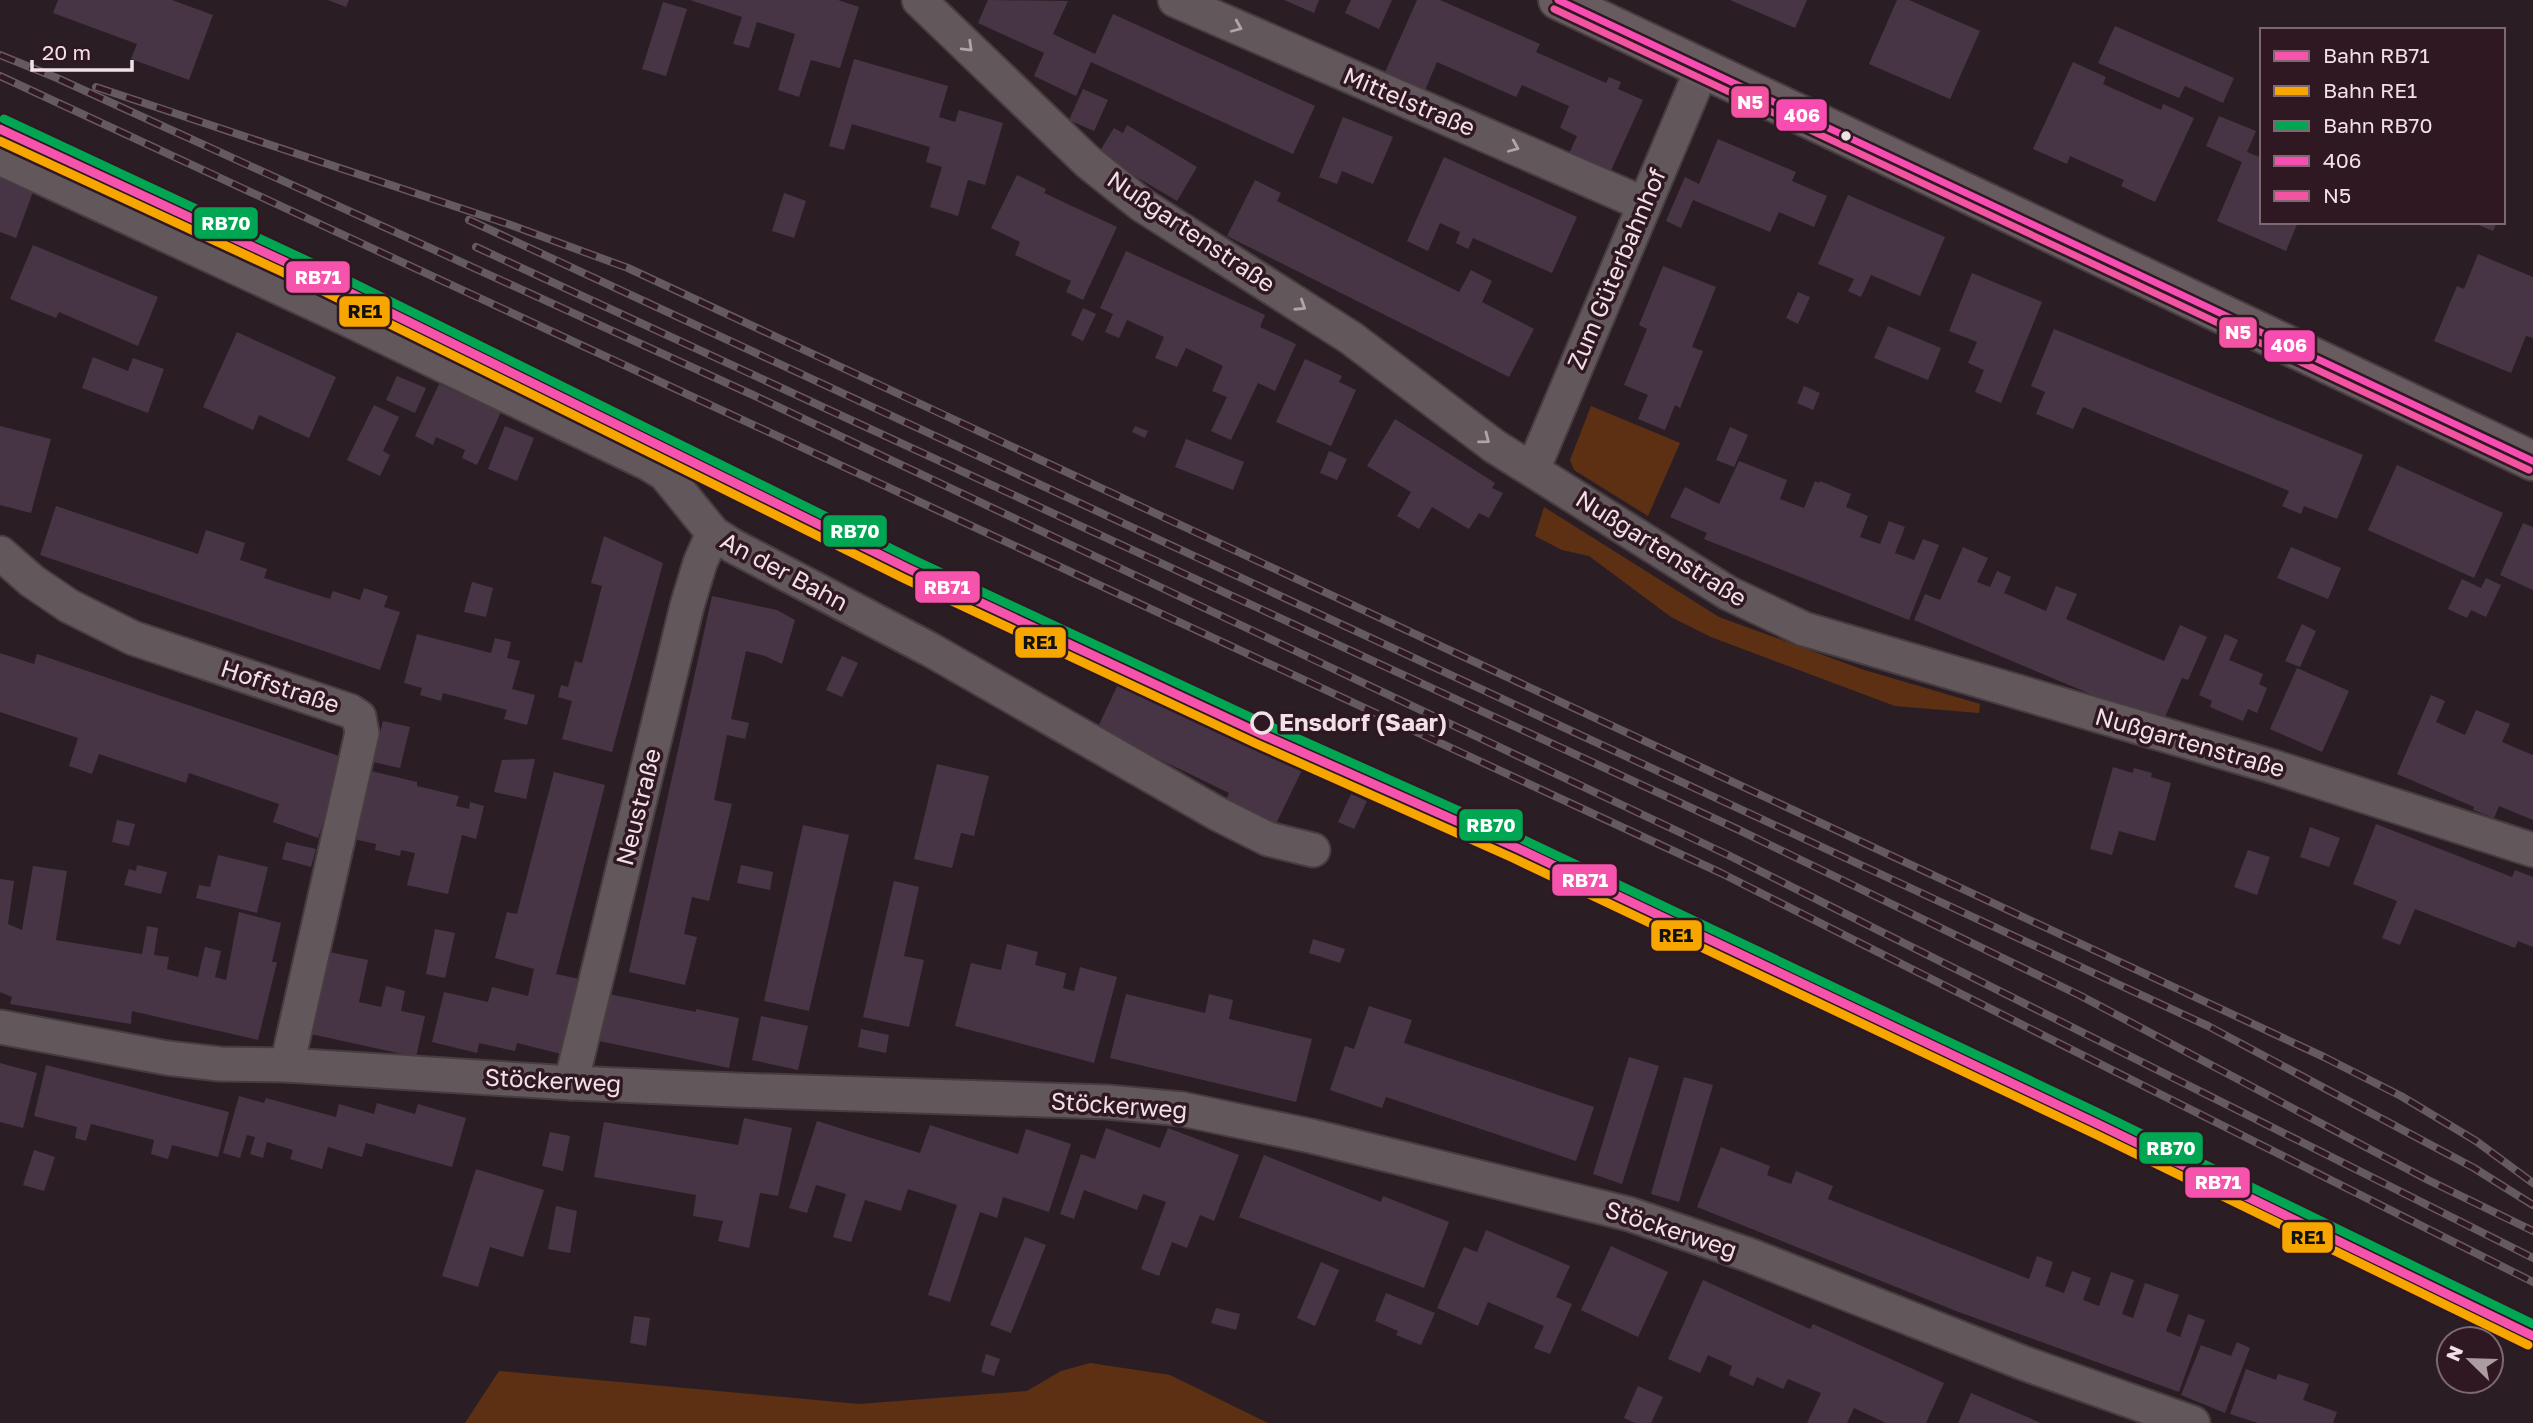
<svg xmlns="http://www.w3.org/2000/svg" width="2533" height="1423" font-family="'Golos Text',sans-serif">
	<rect width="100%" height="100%" fill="#2a1e24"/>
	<g fill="#5d3014">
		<path d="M1591,406L1680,443L1648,516L1574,470L1570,460Z"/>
		<path d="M1544,507L1719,617L1861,669L1980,704L1979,713L1895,706L1711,637L1671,617L1589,556L1562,550L1535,536Z"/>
		<path d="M1090,1363L1170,1375L1268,1423H465L499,1371L859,1404L1027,1391L1061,1371Z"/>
	</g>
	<g fill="#473545">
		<path d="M58,0H172L213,15L189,80L131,59L137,44L53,13Z"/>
		<path d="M328,0H349L346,7Z"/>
		<path d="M690,0H838L859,7L840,68L811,60L799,97L778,90L795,34L757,22L749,48L733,44L742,17Z"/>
		<path d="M988,0L1068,1L1053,34L1095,54L1113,14L1315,106L1293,154L1091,62L1076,96L1034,76L1044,53L978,23Z"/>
		<path d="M1284,0H1319L1314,13Z"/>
		<path d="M1351,0H1392L1379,29L1345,13Z"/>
		<path d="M1417,0H1440L1540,44L1536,52L1606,83L1609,77L1621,82L1618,89L1643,100L1608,177L1567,158L1577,136L1560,128L1569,106L1522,85L1516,97L1437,62L1422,97L1382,79Z"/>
		<path d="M1730,0H1807L1795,28Z"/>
		<path d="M1897,0H1909L1980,31L1950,99L1869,64Z"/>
		<path d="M663,2L687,9L666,76L642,69Z"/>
		<path d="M2115,26L2234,78L2223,103L2185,86L2179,98L2098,63Z"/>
		<path d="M854,59L948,86L939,117L955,122L959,110L1003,123L985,185L968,180L958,216L930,207L942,167L926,162L930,147L852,124L844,150L829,146Z"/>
		<path d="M2073,62L2106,77L2103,84L2161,110L2163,104L2194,118L2155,202L2121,186L2124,180L2070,156L2067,164L2033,149Z"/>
		<path d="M1083,89L1108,100L1094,131L1069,120Z"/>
		<path d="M2219,116L2256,131L2247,152L2262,158V222H2298L2286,251L2217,221L2242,162L2206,146Z"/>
		<path d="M1343,117L1393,137L1373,184L1342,171L1337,184L1319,177Z"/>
		<path d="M1127,125L1197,167L1177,201L1098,154L1114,128L1123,133Z"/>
		<path d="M1718,139L1796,172L1792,181L1827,196L1814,227L1779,212L1770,232L1693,200L1681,228L1666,221L1685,177L1699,184Z"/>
		<path d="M1444,157L1577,217L1552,273L1473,238L1468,249L1456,243L1460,232L1440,223L1428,251L1407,241Z"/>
		<path d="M0,173L34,189L16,238L0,232Z"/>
		<path d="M1017,175L1046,189L1044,193L1117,227L1083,300L1066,292L1071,281L1015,255L1020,242L991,228Z"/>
		<path d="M1255,180L1281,193L1277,201L1459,292L1471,270L1492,281L1482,302L1534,329L1509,377L1227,236Z"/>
		<path d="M784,193L806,201L794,238L772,231Z"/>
		<path d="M1848,195L1945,237L1920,296L1871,275L1861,297L1848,291L1854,279L1818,264Z"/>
		<path d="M2471,222H2497L2493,231Z"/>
		<path d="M33,245L158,297L138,346L59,312L56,318L10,299Z"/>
		<path d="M1126,251L1265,315L1260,327L1296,344L1275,391L1258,383L1231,440L1211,431L1227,397L1212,391L1223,366L1186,348L1177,367L1155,358L1164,337L1127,320L1119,338L1105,332L1113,314L1100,308Z"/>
		<path d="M2478,254L2533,277V338L2526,336L2511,373L2434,341L2457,286L2464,289Z"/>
		<path d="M1663,266L1716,287L1692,347L1703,351L1680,408L1675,405L1665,430L1638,419L1648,395L1624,385L1647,329L1639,325Z"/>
		<path d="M1972,273L2042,302L2001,403L1975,392L1984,370L1968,363L1977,342L1949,331Z"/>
		<path d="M1798,292L1810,297L1798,324L1786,318Z"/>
		<path d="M1083,308L1096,314L1083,341L1071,335Z"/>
		<path d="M1888,326L1941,348L1928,380L1874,358Z"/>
		<path d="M2054,329L2363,455L2337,519L2304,506L2301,514L2282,506L2289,491L2083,407L2073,429L2036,414L2045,392L2031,386Z"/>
		<path d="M237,332L336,377L309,438L259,415L253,430L203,407Z"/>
		<path d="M93,357L128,371L133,358L164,369L148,413L82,388Z"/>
		<path d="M1305,359L1342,376L1339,382L1356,390L1331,446L1276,422Z"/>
		<path d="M397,376L426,388L415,413L386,400Z"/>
		<path d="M439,384L501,412L477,465L462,458L465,450L436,437L433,445L415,436Z"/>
		<path d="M1804,386L1820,393L1813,410L1797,403Z"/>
		<path d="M374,405L399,417L383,451L390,455L380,476L347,460Z"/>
		<path d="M1395,419L1495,483L1492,488L1503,493L1489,518L1479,513L1469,529L1432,507L1419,529L1397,516L1411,492L1367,466Z"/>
		<path d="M0,426L51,439L31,513L0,505Z"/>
		<path d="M505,426L534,438L517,481L488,469Z"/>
		<path d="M1135,426L1148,431L1145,438L1132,432Z"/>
		<path d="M1730,427L1748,435L1734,467L1716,460Z"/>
		<path d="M1186,439L1244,462L1233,490L1175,467Z"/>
		<path d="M1329,451L1347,459L1337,480L1320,473Z"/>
		<path d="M1739,461L1787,480L1780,499L1804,508L1815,481L1819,483L1820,481L1851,494L1846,507L1868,516L1860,537L1880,544L1889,521L1905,527L1895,553L1914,560L1923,539L1939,545L1909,620L1704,539L1707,533L1670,517L1685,487L1719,504Z"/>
		<path d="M2397,465L2503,513L2474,578L2368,530Z"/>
		<path d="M56,506L198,554L206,530L245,543L240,560L267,569L264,578L330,599L333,591L360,600L364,588L388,596L384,607L400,612L380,670L40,555Z"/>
		<path d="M2523,523L2533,527V590L2500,575Z"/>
		<path d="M604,536L663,563L612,752L562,739L572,701L558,697L561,685L568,687L575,661L582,663L602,586L591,583Z"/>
		<path d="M1963,547L1988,558L1977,582L1990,587L1997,571L2011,577L2004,593L2046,611L2056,586L2077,594L2066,619L2164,661L2180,625L2207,637L2188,680L2182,678L2162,724L1914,620L1925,594L1940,600Z"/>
		<path d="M2291,547L2341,568L2328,599L2277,578Z"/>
		<path d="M2486,578L2501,585L2486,617L2471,610L2467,618L2448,609L2462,579L2481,588Z"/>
		<path d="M472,582L493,588L486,617L464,612Z"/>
		<path d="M712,596L777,610L795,620L782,664L765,656L746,651L731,719L749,723L745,739L727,735L714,800L732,804L709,901L692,897L684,934L697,937L685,985L629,972Z"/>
		<path d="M2302,624L2316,631L2300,667L2285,661Z"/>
		<path d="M417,634L491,653L495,638L511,642L507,658L520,661L512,689L535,695L527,725L504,719L507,710L443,693L441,701L420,695L422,688L404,683Z"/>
		<path d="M2225,634L2238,640L2229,660L2263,674L2259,684L2267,688L2257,713L2248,709L2243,721L2210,707L2212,701L2199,695Z"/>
		<path d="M0,653L34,664L37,654L345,758L318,838L273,822L279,804L189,773L186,783L99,754L92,774L69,766L78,738L0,712Z"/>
		<path d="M842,656L858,663L842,697L826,690Z"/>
		<path d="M2297,668L2349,691L2322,752L2270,729Z"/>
		<path d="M1120,680L1303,768L1273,830L1223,806L1229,793L1097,729Z"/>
		<path d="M2431,695L2445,701L2436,722L2465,735L2476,710L2510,724L2502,742L2533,755V820L2499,806L2494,818L2473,810L2474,807L2397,774Z"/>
		<path d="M383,721L410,727L400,768L373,762Z"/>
		<path d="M535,759L526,799L494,792L502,760Z"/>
		<path d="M937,764L989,776L974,836L961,833L952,868L914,859Z"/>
		<path d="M2113,767L2133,773L2134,768L2152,773L2151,777L2171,783L2155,841L2119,831L2112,855L2090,849Z"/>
		<path d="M371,771L417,782V786L459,796L456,806L469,809L470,802L484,806L476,839L462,835L448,894L407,885L415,853L401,850L400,856L375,850L376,844L354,839Z"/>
		<path d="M554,772L605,785L556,974L579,979L561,1054L517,1043L515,1051L479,1043L477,1053L432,1042L444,992L488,1002L492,987L528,996L534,969L495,958L507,912L517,914Z"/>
		<path d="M1351,794L1367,801L1354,829L1338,822Z"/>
		<path d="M117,820L135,824L129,846L112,842Z"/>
		<path d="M2376,824L2512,877L2515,870L2533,877V947L2518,941L2515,948L2415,909L2400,945L2382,938L2397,901L2353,884Z"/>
		<path d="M803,825L849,835L809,1011L764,1001Z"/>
		<path d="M2310,827L2340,838L2329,867L2300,857Z"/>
		<path d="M286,842L316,849L311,867L282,859Z"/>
		<path d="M2248,850L2270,857L2257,895L2234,887Z"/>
		<path d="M218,855L268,867L257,913L196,898L199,885L210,887Z"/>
		<path d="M137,865L167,872L161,894L124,885L129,869L136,871Z"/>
		<path d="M741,865L773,872L770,890L737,883Z"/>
		<path d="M33,866L67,871L56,940L142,954L147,926L158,928L154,955L169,957L167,969L198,977L205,947L221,951L215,977L226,980L239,912L281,923L272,962H277L258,1040L132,1011L131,1024L10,1004L12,997L0,992V879L14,881L8,924L22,930Z"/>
		<path d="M894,881L919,887L904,956L924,960L909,1027L863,1017Z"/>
		<path d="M435,929L455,933L445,978L426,974Z"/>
		<path d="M1313,939L1345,949L1340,963L1309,953Z"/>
		<path d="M1007,944L1038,952L1035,965L1066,973L1063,988L1074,991L1080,967L1117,977L1094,1063L955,1026L971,963L1001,970Z"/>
		<path d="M329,952L368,960L359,1002L381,1007L386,986L405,991L401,1011L425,1016L416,1057L311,1034Z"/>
		<path d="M609,994L696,1012V1009L739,1018L729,1068L599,1041Z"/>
		<path d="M1126,994L1205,1013L1209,994L1233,1000L1229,1019L1312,1039L1296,1102L1110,1058Z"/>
		<path d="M1369,1006L1412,1020L1404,1043L1594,1107L1576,1161L1386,1097L1382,1108L1330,1090L1345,1046L1354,1049Z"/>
		<path d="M761,1016L808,1026L798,1070L752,1060Z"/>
		<path d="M861,1029L889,1035L886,1053L858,1047Z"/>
		<path d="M1629,1057L1659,1066L1622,1184L1593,1174Z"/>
		<path d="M0,1063L37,1073L23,1128L0,1122Z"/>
		<path d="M46,1065L229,1112L218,1157L172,1145L168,1159L151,1154L154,1140L91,1124L86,1141L75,1138L77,1127L34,1116Z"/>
		<path d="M1684,1077L1713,1085L1679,1202L1651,1194Z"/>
		<path d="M239,1096L264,1103L266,1098L336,1117L339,1104L374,1114L377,1103L415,1114L418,1104L466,1118L452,1167L366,1143L362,1157L328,1147L322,1169L290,1159L293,1150L267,1142L263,1158L250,1154L255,1137L247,1135L240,1158L223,1153Z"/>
		<path d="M744,1118L792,1128L778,1196L760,1193L749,1248L718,1241L723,1221L693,1216L696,1195L594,1177L604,1122L738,1145Z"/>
		<path d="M817,1121L920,1153L930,1125L1018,1154L1026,1129L1071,1144L1049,1212L1003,1197L997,1218L980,1212L950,1302L928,1295L957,1205L908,1189L901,1211L865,1200L851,1242L833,1237L846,1194L816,1185L807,1213L789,1208Z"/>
		<path d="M1106,1128L1160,1148L1168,1128L1239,1155L1214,1221L1200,1215L1187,1248L1172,1242L1159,1276L1141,1269L1166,1202L1143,1194L1137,1210L1084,1190L1074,1219L1060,1214L1081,1154L1095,1159Z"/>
		<path d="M550,1132L570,1136L563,1171L542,1166Z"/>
		<path d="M1721,1147L1770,1166L1767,1175L1791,1184L1796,1171L1833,1186L1828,1199L2029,1279L2037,1256L2053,1262L2045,1286L2064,1293L2072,1271L2091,1278L2083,1300L2099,1306L2111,1272L2134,1280L2122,1314L2133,1318L2145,1283L2179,1295L2166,1331L2180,1337L2188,1314L2205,1320L2179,1392L1956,1311L1697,1207Z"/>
		<path d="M34,1150L55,1157L44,1191L23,1185Z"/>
		<path d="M1264,1155L1381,1202L1383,1196L1449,1222L1424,1288L1239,1217Z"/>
		<path d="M476,1169L544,1190L523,1257L490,1247L478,1287L442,1276Z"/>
		<path d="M556,1206L577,1211L570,1253L548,1249Z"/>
		<path d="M1486,1230L1570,1266L1556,1297L1572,1304L1550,1354L1534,1348L1544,1326L1488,1302L1478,1326L1437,1308L1464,1247L1477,1252Z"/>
		<path d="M1025,1237L1046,1245L1011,1333L990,1325Z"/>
		<path d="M1611,1246L1668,1272L1638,1337L1581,1310Z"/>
		<path d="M1321,1262L1339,1270L1315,1326L1297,1318Z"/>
		<path d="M1703,1280L1810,1329L1813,1324L1944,1383L1926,1423H1886L1854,1408L1847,1423H1807L1821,1393L1788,1379L1783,1389L1757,1377L1753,1386L1729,1375L1732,1366L1708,1355L1700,1373L1668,1359Z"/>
		<path d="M1386,1293L1435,1313L1421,1345L1396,1335L1398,1331L1375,1321Z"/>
		<path d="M1216,1308L1240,1314L1236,1330L1211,1323Z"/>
		<path d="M634,1316L650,1318L646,1346L630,1343Z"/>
		<path d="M2237,1342L2250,1348L2225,1413L2181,1395L2201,1345L2231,1356Z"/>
		<path d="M986,1354L1000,1359L994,1376L981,1372Z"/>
		<path d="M2246,1369L2276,1380L2278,1374L2309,1384L2303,1400L2337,1412L2333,1423H2258L2230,1414Z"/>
		<path d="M1638,1386L1663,1397L1651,1423H1635L1624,1418Z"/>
		<path d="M1971,1393L2041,1423H1958Z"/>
	</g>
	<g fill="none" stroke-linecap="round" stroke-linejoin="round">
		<g stroke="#473c40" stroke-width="37">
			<g id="street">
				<path d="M919,0L1088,162L1142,205L1351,338L1494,446L1728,593L1804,629L2274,767L2533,850"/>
				<path d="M1175,0L1644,204"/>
				<path d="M0,158L345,318L649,464L665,474L713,533L733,546L931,650L1218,814L1268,839L1313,850"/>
				<path d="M1533,469L1702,69"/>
				<path d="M0,553L32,581L69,606L133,638L350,711L359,717L362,733L287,1065"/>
				<path d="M0,1027L167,1058L220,1064L287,1065L571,1083L735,1090L1107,1102L1182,1109L1311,1136L1629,1214L1749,1255L2026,1364L2193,1423"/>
				<path d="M571,1083L687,606L700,563L713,533"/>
			</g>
		</g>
		<g stroke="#473c40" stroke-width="42">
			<path id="secondary" d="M1558,0L2533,461"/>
		</g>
		<use href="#street" stroke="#62585c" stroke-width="33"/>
		<use href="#secondary" stroke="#675b60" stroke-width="38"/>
		<g stroke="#655a60" stroke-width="8">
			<g id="rail">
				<path d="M0,55L57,78L753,395L1728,855L2533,1258"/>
				<path d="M0,76L1721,873L2533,1282"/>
				<path d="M96,87L508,224L628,268L2324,1057L2401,1096L2476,1141L2533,1183"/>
				<path d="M469,220L2208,1026L2474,1168L2533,1205"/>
				<path d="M476,247L1737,829L2081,996L2428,1180L2533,1231"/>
			</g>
		</g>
		<use href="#rail" stroke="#301823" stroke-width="5" stroke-dasharray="16" stroke-linecap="butt"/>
		<g stroke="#301823" stroke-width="12">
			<path id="bus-1" d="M1558,0L2533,461"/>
		</g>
		<g stroke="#301823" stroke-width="12">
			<path id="bus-2" d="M1554,9L2529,470"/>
		</g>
		<use href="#bus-1" stroke="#f74db2" stroke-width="7"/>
		<use href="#bus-2" stroke="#f254a1" stroke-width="7"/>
		<g stroke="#301823" stroke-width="14">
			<path id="rail-1" d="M0,129L324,280L909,569L1261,734L1517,848L2102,1126L2533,1336"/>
		</g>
		<g stroke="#301823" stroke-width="14">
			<path id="rail-2" d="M0,141L319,289L905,579L1257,744L1513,858L2097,1135L2528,1345"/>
		</g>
		<g stroke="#301823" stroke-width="14">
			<path id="rail-3" d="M4,119L329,271L914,560L1265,724L1522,839L2107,1117L2533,1324"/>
		</g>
		<use href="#rail-1" stroke="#f653ac" stroke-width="9"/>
		<use href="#rail-2" stroke="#f7a600" stroke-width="9"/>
		<use href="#rail-3" stroke="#00a651" stroke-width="9"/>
	</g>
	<defs><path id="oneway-chevron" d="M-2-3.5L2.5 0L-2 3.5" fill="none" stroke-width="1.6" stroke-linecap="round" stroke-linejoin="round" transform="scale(1.75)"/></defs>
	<g stroke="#b1a3a8">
		<use href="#oneway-chevron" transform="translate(1237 27) rotate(23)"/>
		<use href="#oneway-chevron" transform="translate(968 47) rotate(44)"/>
		<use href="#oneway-chevron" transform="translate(1514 147) rotate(23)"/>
		<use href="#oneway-chevron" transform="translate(1301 306) rotate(33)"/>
		<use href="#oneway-chevron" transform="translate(1485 439) rotate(37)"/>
	</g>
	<circle fill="#f1e0e6" stroke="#301823" stroke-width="2.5" cx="1846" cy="136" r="6"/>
	<circle fill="#301823" stroke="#f1e0e6" stroke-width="3.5" cx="1262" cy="723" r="10"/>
	<g text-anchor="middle" stroke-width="7" stroke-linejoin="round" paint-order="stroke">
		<g font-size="24" fill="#f1e0e6" stroke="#301823">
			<text transform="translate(1409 102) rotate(23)" y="8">Mittelstraße</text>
			<text transform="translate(1191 232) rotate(34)" y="8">Nußgartenstraße</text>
			<text transform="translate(1617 269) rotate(-67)" y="8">Zum Güterbahnhof</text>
			<text transform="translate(1661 549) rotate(32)" y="8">Nußgartenstraße</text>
			<text transform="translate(784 572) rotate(28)" y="8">An der Bahn</text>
			<text transform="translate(280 687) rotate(18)" y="8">Hoffstraße</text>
			<text transform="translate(2190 743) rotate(16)" y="8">Nußgartenstraße</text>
			<text transform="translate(639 807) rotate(-76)" y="8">Neustraße</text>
			<text transform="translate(553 1081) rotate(3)" y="8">Stöckerweg</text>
			<text transform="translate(1119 1106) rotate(4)" y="8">Stöckerweg</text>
			<text transform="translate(1671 1230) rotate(18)" y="8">Stöckerweg</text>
		</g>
		<g font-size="24" font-weight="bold" fill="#f1e0e6" stroke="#301823" text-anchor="start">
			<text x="1279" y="731">Ensdorf (Saar)</text>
		</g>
	</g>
	<g stroke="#301823" stroke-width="2.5">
		<rect x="1730" y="85" width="40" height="34" rx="7" fill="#f254a1"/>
		<rect x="1775" y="98" width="53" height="34" rx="7" fill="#f74db2"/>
		<rect x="193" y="206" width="66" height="34" rx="7" fill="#00a651"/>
		<rect x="285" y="260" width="66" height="34" rx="7" fill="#f653ac"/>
		<rect x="338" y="295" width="53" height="33" rx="7" fill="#f7a600"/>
		<rect x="2218" y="316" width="40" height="33" rx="7" fill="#f254a1"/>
		<rect x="2263" y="329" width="53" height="34" rx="7" fill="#f74db2"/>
		<rect x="822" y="514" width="66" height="34" rx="7" fill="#00a651"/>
		<rect x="914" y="570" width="67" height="34" rx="7" fill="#f653ac"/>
		<rect x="1014" y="626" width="53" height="33" rx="7" fill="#f7a600"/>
		<rect x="1458" y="808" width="66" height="34" rx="7" fill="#00a651"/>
		<rect x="1551" y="863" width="67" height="34" rx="7" fill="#f653ac"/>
		<rect x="1650" y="919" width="53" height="33" rx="7" fill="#f7a600"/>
		<rect x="2138" y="1131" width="66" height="34" rx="7" fill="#00a651"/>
		<rect x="2184" y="1166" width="67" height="33" rx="7" fill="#f653ac"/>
		<rect x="2281" y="1221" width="53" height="33" rx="7" fill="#f7a600"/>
	</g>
	<g font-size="19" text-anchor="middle" font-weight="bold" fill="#fff">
		<text x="1750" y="109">N5</text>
		<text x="1802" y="122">406</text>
		<text x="226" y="230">RB70</text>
		<text x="318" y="284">RB71</text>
		<text x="2238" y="339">N5</text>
		<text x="2289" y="352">406</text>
		<text x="855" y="538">RB70</text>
		<text x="947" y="594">RB71</text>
		<text x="1491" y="832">RB70</text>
		<text x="1585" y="887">RB71</text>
		<text x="2171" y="1155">RB70</text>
		<text x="2218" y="1189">RB71</text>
	</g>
	<g font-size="19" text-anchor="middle" font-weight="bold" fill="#111">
		<text x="365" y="318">RE1</text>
		<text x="1040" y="649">RE1</text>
		<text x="1676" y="942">RE1</text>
		<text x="2308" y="1244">RE1</text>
	</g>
	<rect x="2260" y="28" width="245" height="196" fill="#301823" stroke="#7d6871" stroke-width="2"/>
	<rect x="2274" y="51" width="35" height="10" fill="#f653ac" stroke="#7d6871" stroke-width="2"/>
	<text x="2323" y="63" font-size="21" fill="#f1e0e6">Bahn RB71</text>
	<rect x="2274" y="86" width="35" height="10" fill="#f7a600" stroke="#7d6871" stroke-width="2"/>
	<text x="2323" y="98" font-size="21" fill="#f1e0e6">Bahn RE1</text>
	<rect x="2274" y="121" width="35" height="10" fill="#00a651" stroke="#7d6871" stroke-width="2"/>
	<text x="2323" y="133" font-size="21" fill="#f1e0e6">Bahn RB70</text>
	<rect x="2274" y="156" width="35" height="10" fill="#f74db2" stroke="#7d6871" stroke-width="2"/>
	<text x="2323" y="168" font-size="21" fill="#f1e0e6">406</text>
	<rect x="2274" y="191" width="35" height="10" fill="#f254a1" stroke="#7d6871" stroke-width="2"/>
	<text x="2323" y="203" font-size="21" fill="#f1e0e6">N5</text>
	<g transform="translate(2470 1360) rotate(293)"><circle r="33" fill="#301823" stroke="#7d6871" stroke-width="2"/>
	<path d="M0-5L12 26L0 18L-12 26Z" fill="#ab9ca2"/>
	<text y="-10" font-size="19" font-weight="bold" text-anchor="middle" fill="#f1e0e6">N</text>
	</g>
	<path d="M32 60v10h100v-10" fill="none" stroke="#f1e0e6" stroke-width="3.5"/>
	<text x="42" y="60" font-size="21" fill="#f1e0e6" stroke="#301823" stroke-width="5" paint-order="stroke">20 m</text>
</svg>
